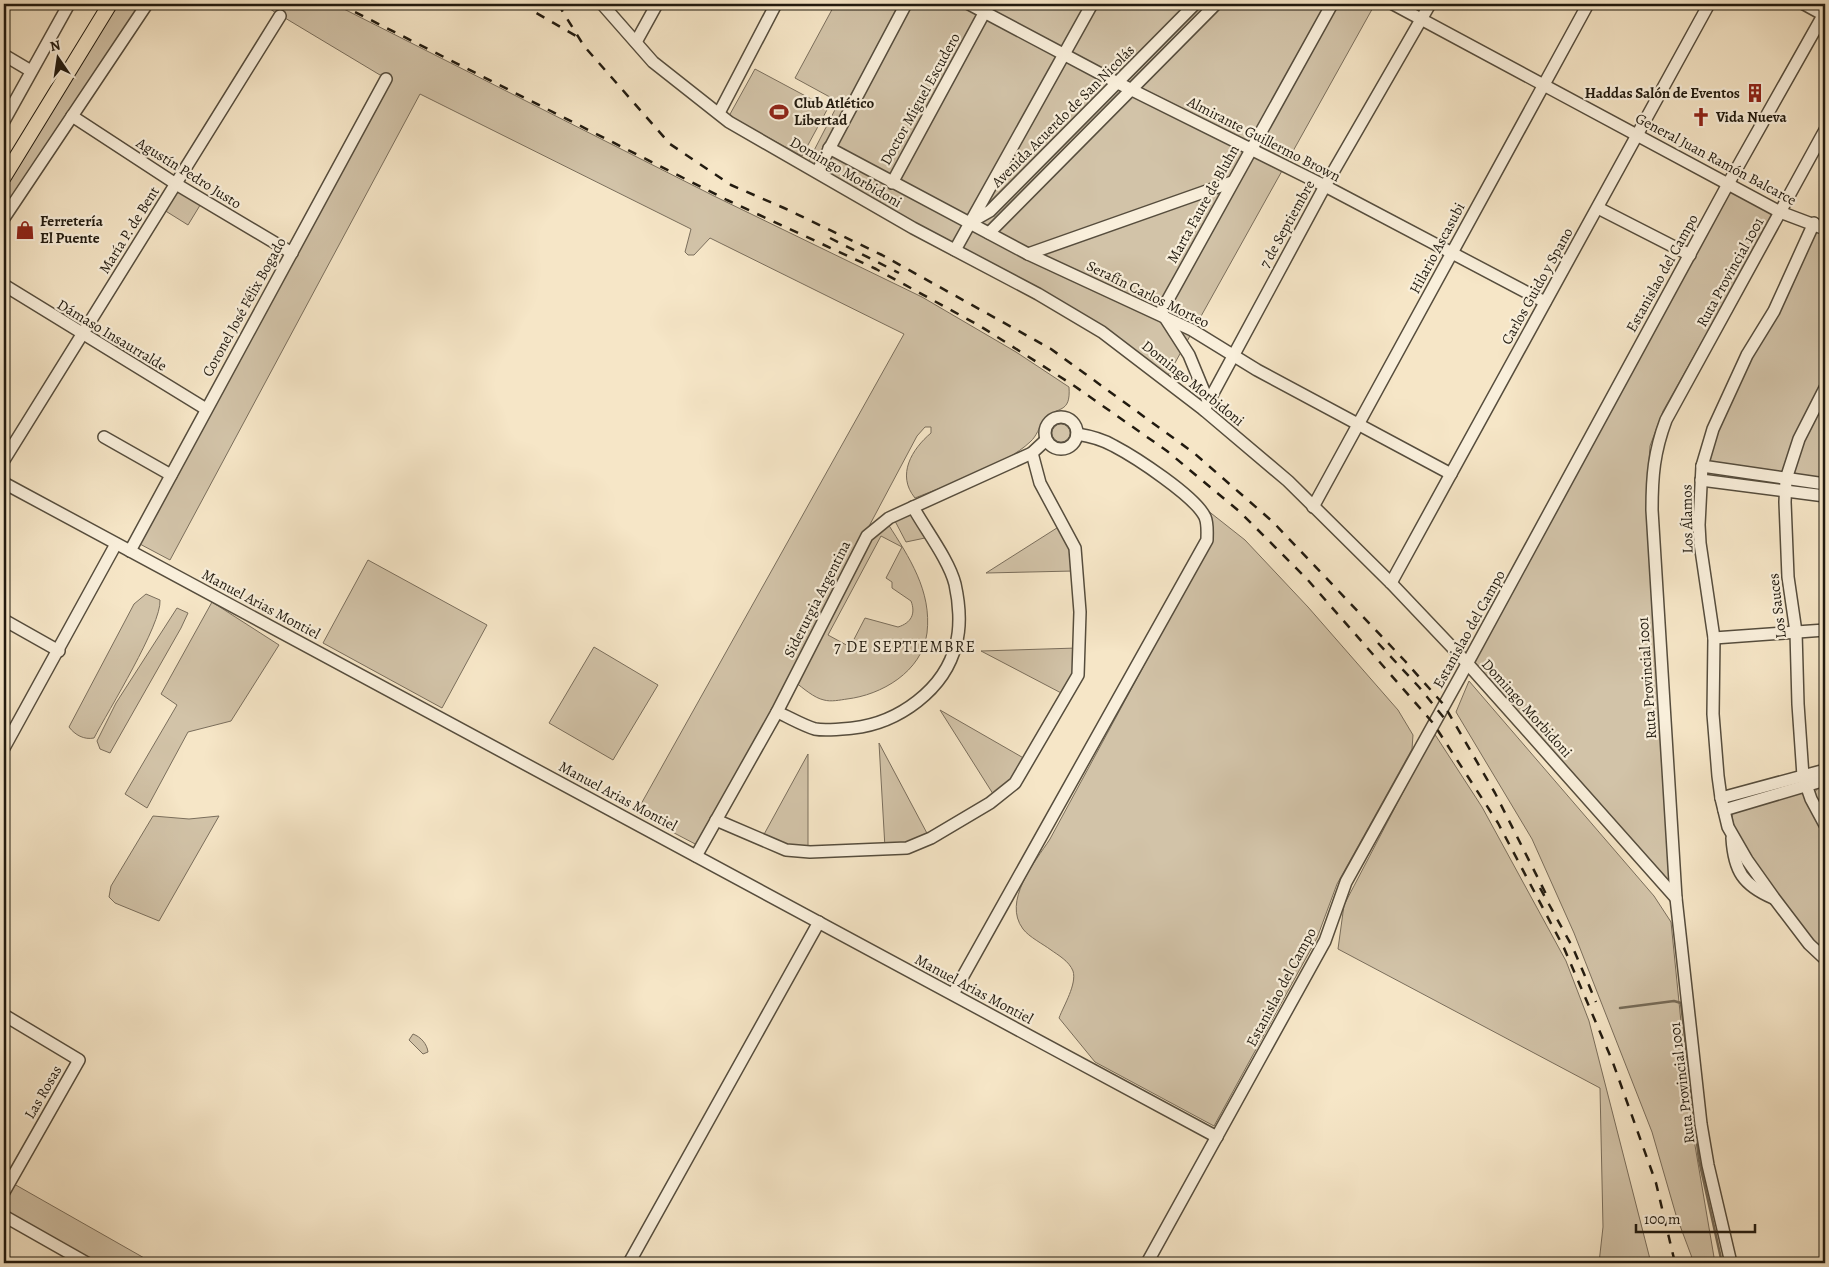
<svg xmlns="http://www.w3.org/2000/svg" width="1829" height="1267" font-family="Alegreya,serif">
	<rect width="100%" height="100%" fill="#f6e6c7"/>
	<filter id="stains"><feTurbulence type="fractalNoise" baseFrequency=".004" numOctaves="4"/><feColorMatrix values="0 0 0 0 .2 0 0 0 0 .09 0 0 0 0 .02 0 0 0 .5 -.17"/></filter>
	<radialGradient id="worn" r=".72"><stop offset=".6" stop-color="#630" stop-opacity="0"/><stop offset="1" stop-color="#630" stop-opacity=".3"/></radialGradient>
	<g fill="#d2c3a8" stroke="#7a6e5c" fill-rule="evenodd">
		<path d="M115,4H140L4,212V193L9,183Z"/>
		<path d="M263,4H334L716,197L922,297L1016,352L1069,387C1071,415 1057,405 1044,420C1039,427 1037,436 1030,442C1006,465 947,485 915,498C896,475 912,449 931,433V427H925L917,436L699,846L636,813L904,334L710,238L694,255H688L685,252L691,229L420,94L170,560L138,543L387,74L380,75L285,18V14L276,13Z"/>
		<path d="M835,4H1375L1166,379L1102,332L806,166L839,102L795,78Z"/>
		<path d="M755,69L828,108L802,156L729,116Z"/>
		<path d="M177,188L202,202L188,225L164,210Z"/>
		<path d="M1731,191L1773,215L1663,411L1650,446L1647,489L1673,890L1472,661Z"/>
		<path d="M1825,230V380L1807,414L1786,469L1780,475L1711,465L1706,459L1716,431L1812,232Z"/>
		<path d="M1825,395V480L1797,477L1792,470L1798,452Z"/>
		<circle cx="1061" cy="433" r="9"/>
		<path d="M1207,510L1245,540L1308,607L1398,710L1413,735L1412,749L1337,884L1317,938L1214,1126L1095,1062L1059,1018C1064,1005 1077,984 1073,971C1069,961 1058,955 1051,950C1043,944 1029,937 1023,929C1002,901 1035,862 1050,839L1212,540Z"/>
		<path d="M910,515L915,516L926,535L925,538L906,542L895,521Z"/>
		<path d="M888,524C909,557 932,591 927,633C922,672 881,695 847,699C840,700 831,702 824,700C814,698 803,688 795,682L868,542ZM881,536L902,547L886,578L892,582V588L911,601C916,614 911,623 898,627L865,618L850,647L828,635Z"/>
		<path d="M1060,526L1073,549L1074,571L986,573Z"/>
		<path d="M368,560L487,625L442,708L323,643Z"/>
		<path d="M146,594L160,600C162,624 108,711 94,738C84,740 75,735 69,727L134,604Z"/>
		<path d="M212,602L279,645L231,721L188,732L147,808L125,794L177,705L161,694Z"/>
		<path d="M177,608L188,613L181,628L110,753L100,749L97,741L116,703Z"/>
		<path d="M594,647L658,685L613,760L549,723Z"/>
		<path d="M1077,648L1075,674L1065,695L981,651Z"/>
		<path d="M1469,681L1654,896L1671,922L1691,1122L1715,1263H1694L1676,1215L1652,1132L1574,933L1532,839L1456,712Z"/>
		<path d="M940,710L1027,760L995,797Z"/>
		<path d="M1434,733L1482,807L1566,961L1589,1021L1651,1263H1599L1603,1227L1600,1088L1338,949L1344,905Z"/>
		<path d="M879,743L929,837L885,848Z"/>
		<path d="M808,754V849L786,847L762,838Z"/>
		<path d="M1825,786V818L1814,793L1819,787Z"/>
		<path d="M1802,792L1805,794L1825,832V953C1801,929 1732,847 1732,814L1736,810Z"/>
		<path d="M153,816L189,819L219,816L159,921L115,903L109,897L111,886Z"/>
		<path d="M413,1034C421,1037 427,1044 428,1052L423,1054L409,1040Z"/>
		<path d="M14,1184L153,1263H95L4,1211V1202Z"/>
	</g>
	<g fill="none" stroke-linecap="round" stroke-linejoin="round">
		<path stroke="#766b58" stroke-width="2.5" d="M1620,1008L1674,1001L1681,1003L1699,1160L1722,1263"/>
		<g stroke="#564d3d" stroke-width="14">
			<g id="minor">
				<path d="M602,4L653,62L729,122L913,228L1038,294L1102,332L1204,410L1288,481L1391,583L1467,663L1676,898"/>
				<path d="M969,4L1116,82L1325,186L1545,302"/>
				<path d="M1393,4L1780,212L1825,229"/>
				<path d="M1804,4L1824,15"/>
				<path d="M636,42L657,4"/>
				<path d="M4,55L31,71"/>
				<path d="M719,113L776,4"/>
				<path d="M72,116L176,184L292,253"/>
				<path d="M4,121L69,4"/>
				<path d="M829,148L1028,254L1192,330L1257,370L1451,474"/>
				<path d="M817,172L906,4"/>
				<path d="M892,183L989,4"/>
				<path d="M1598,208L1690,255"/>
				<path d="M4,218L147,4"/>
				<path d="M969,223L990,211L1195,4"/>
				<path d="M1814,223L1774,311L1747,355L1713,429L1702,466L1699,525L1700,543L1714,638L1713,714L1718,776L1721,798L1728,827L1747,860L1774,898L1809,944L1825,959"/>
				<path d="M989,233L1216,4"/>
				<path d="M955,250L1092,4"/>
				<path d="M1028,254L1232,182"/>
				<path d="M4,285L206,409"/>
				<path d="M1160,314L1332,4"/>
				<path d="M1164,316L1189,355L1208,401"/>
				<path d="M1825,388L1799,439L1786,479L1785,502L1788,577L1796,632L1798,704L1803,776L1811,799L1825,825"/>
				<path d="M1204,410L1325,186L1430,4"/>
				<circle cx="1061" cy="433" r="16"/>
				<path d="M104,437L171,475"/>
				<path d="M4,460L280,16"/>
				<path d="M1702,466L1825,484"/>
				<path d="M1701,480L1825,496"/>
				<path d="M4,483L1217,1137"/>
				<path d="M1313,507L1588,4"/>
				<path d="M130,551L386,79"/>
				<path d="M1391,583L1709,4"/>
				<path d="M4,620L59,651"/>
				<path d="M1714,638L1825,630"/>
				<path d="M777,712C789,717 802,725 815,729C826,731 842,729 853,728C898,723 945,690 956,644C961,626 959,602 955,584C949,560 925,529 913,507"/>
				<path d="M4,748L116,544"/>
				<path d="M1721,798L1825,770"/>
				<path d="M1724,810L1825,780"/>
				<path d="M716,820L786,850L810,852L907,848L931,838L990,803L1015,783L1078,675L1080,612L1075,548L1040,483L1032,453"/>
				<path d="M1732,838C1734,871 1743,885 1773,898"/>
				<path d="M696,856L777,712L867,536L889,518L1032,453L1046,440"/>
				<path d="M953,994L1207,540C1207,532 1208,524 1205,517C1195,496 1135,457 1114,446C1102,439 1090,436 1077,434"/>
				<path d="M4,1015L79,1060L4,1192"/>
				<path d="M4,1216L87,1263"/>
				<path d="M629,1263L819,922"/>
				<path d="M1147,1263L1325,941L1346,882L1461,675L1728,184L1825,12"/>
				<path d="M1731,1263L1708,1165L1701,1124L1676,898L1652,510C1652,476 1654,452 1666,420L1825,130"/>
			</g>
		</g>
		<g stroke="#211a0f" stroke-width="16">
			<path id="major" d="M4,177L110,4"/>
		</g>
		<use href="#minor" stroke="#f9efdb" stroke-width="11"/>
		<use href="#major" stroke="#f6e6c7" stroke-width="14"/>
		<g stroke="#211a0f" stroke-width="2.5" stroke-dasharray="9 9" stroke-linecap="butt">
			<path d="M339,4L727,200L876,269L980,326L1073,385L1167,451L1240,512L1307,579L1433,723L1498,823L1564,948L1612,1060L1656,1183L1675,1263"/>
			<path d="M521,4L576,36"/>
			<path d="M558,4L584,46L670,144L731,185L784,208L882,255L1051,349L1194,453L1273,522L1405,661L1444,705L1495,793L1546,894"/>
			<path d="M830,238L899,273"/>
			<path d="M1378,643L1419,687L1449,724"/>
			<path d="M1540,888L1573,948L1596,1002"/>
		</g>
	</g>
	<defs>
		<g id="building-bare" transform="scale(1.5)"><path d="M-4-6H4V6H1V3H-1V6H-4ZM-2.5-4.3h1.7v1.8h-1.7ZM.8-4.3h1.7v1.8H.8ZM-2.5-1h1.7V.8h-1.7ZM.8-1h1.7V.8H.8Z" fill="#8f2418" stroke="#f9efdb" stroke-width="2.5" paint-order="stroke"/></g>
		<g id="stadium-bare" transform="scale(1.5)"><path d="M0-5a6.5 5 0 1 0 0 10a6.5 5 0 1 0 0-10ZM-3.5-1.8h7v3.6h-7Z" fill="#8f2418" stroke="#f9efdb" stroke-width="2.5" paint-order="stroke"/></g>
		<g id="church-bare" transform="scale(1.5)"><path d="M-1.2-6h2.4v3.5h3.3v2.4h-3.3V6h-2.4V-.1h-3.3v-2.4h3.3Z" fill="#8f2418" stroke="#f9efdb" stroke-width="2.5" paint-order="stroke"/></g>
		<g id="shop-bare" transform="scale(1.5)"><path d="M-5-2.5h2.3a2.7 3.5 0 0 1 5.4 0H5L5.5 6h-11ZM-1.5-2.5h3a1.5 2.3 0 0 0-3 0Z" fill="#8f2418" stroke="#f9efdb" stroke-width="2.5" paint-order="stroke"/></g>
	</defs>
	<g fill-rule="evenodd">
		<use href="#building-bare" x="1755" y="93"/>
		<use href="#stadium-bare" x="779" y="112"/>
		<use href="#church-bare" x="1701" y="117"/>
		<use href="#shop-bare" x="25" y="230"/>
	</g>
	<g text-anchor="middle" stroke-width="4.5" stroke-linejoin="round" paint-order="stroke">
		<g font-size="15" font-weight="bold" fill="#211a0f" stroke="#f9efdb" text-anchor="start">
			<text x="1740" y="98" text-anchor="end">Haddas Salón de Eventos</text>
			<text x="794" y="108">Club Atlético<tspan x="794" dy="17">Libertad</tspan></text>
			<text x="1716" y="122">Vida Nueva</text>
			<text x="40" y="226">Ferretería<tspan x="40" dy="17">El Puente</tspan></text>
		</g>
		<g font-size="15" fill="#211a0f" stroke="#f9efdb">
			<text transform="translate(920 99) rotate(-61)" y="5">Doctor Miguel Escudero</text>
			<text transform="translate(1063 116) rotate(-45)" y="5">Avenida Acuerdo de San Nicolás</text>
			<text transform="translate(1264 139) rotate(27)" y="5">Almirante Guillermo Brown</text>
			<text transform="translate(1716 159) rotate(28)" y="5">General Juan Ramón Balcarce</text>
			<text transform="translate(846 172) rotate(30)" y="5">Domingo Morbidoni</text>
			<text transform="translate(189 173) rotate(32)" y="5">Agustín Pedro Justo</text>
			<text transform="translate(1203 204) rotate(-61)" y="5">Marta Faure de Bluhn</text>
			<text transform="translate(1287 224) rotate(-61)" y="5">7 de Septiembre</text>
			<text transform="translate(129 230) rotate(-58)" y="5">María P. de Bent</text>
			<text transform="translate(1437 248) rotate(-62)" y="5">Hilario Ascasubi</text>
			<text transform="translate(1730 272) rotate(-61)" y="5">Ruta Provincial 1001</text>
			<text transform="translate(1662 273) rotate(-61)" y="5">Estanislao del Campo</text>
			<text transform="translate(1537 286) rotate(-61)" y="5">Carlos Guido y Spano</text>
			<text transform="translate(1148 294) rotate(26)" y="5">Serafín Carlos Morteo</text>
			<text transform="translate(244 307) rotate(-61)" y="5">Coronel José Félix Bogado</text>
			<text transform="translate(112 335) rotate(31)" y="5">Dámaso Insaurralde</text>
			<text transform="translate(1193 383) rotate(39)" y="5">Domingo Morbidoni</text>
			<text transform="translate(1687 519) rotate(-91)" y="5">Los Álamos</text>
			<text transform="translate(817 599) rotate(-63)" y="5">Siderurgia Argentina</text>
			<text transform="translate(261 604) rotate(28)" y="5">Manuel Arias Montiel</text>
			<text transform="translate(1777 606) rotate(-97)" y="5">Los Sauces</text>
			<text transform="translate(1469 629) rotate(-61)" y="5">Estanislao del Campo</text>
			<text transform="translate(1647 678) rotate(-94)" y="5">Ruta Provincial 1001</text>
			<text transform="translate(1527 708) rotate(48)" y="5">Domingo Morbidoni</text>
			<text transform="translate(618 796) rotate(28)" y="5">Manuel Arias Montiel</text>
			<text transform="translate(1281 987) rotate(-62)" y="5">Estanislao del Campo</text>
			<text transform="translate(974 989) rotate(28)" y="5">Manuel Arias Montiel</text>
			<text transform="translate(1682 1083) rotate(-97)" y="5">Ruta Provincial 1001</text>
			<text transform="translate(43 1092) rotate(-60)" y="5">Las Rosas</text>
		</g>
		<g font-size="16" letter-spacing="1" fill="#211a0f" stroke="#f9efdb">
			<text x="905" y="652">7 DE SEPTIEMBRE</text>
		</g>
	</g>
	<rect width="1829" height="1267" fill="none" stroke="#f6e6c7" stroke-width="20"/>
	<rect x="5" y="5" width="1819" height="1257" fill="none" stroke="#211a0f" stroke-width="2.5"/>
	<rect x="10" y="10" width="1809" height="1247" fill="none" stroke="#211a0f"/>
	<g transform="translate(58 58) rotate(347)" stroke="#f9efdb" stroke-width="4" paint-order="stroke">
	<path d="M0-4L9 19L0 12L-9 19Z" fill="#211a0f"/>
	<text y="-8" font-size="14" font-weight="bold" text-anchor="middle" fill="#211a0f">N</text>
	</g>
	<path d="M1636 1224v8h119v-8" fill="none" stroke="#211a0f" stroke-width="2.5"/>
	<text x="1644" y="1224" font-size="15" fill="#211a0f" stroke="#f9efdb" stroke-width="4" paint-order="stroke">100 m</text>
	<rect width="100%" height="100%" filter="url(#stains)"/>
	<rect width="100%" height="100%" fill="url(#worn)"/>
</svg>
